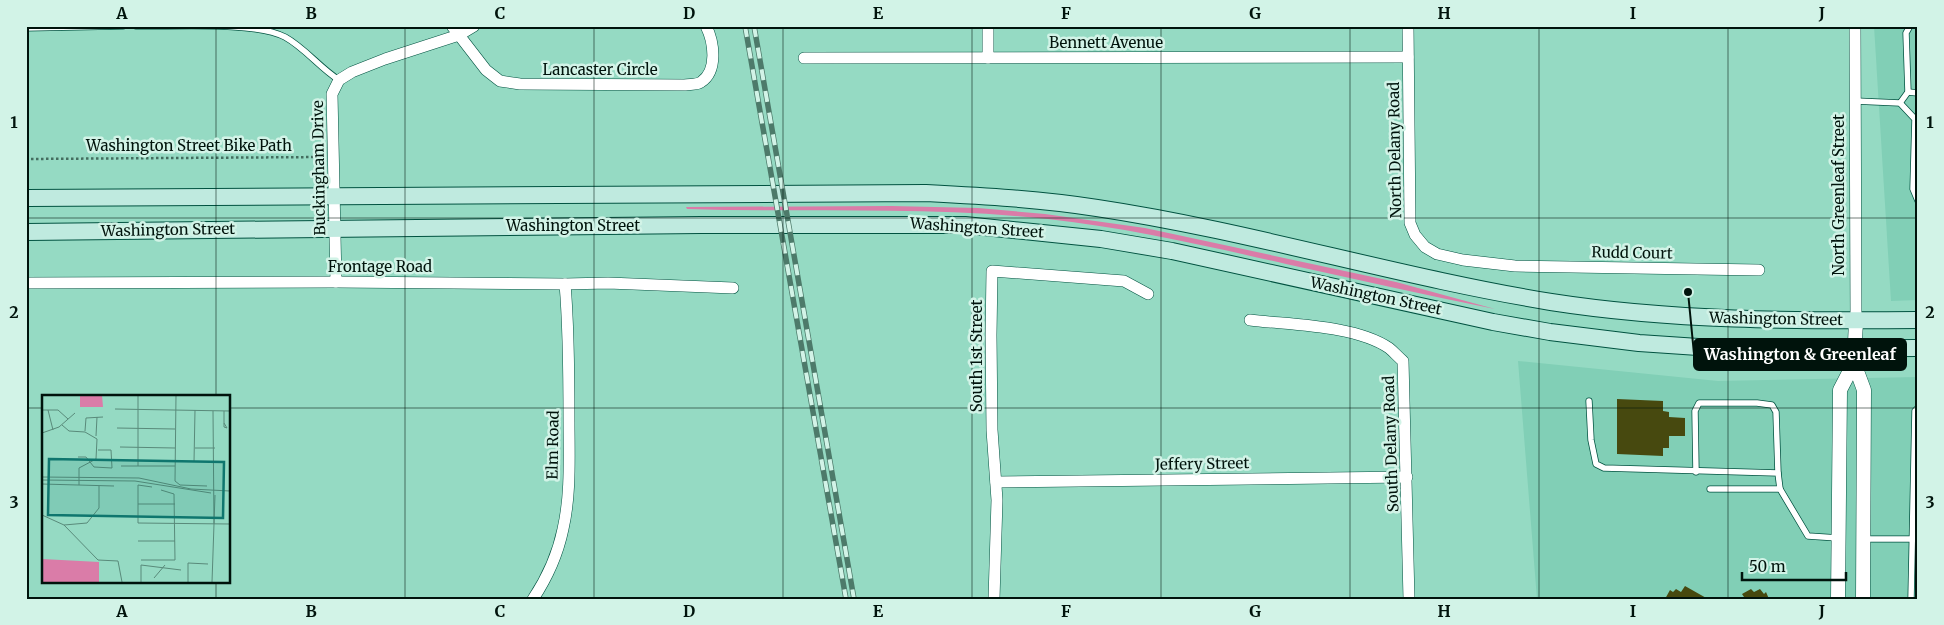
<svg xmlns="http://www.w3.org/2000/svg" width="1944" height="625" font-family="Merriweather,serif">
	<rect width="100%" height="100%" fill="#95dac3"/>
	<g fill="#81cfb6">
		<path d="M1874,26H1918V300L1891,301Z"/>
		<path d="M1518,361L1718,381L1918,377V599H1537Z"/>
	</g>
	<path fill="#da7ca8" d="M891,206L978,208L1045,214L1145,228L1396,282L1495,309C1425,295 1356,279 1286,264C1207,246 1129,228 1048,219C928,206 807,213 687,209L686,207Z"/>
	<g fill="#47490f">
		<path d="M1617,399L1663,401V411L1669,412V417L1685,418V436H1669V448H1663V456L1617,454Z"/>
		<path d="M1685,586L1708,599H1665L1670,590L1673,592L1676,589L1681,592Z"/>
		<path d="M1751,589L1754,592L1760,589L1764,594L1766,592L1769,599H1741L1744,597L1742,594Z"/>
	</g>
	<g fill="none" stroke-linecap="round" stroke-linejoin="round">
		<g stroke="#005240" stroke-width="7">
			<g id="service">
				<path d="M136,26C172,27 254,21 285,37C305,48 320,68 339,80"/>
				<path d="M26,28L123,26"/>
				<path d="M1908,92L1918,93"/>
				<path d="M1855,101L1900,103L1915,119L1913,189L1918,201"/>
				<path d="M1900,103L1908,92L1906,33L1910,26"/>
				<path d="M1589,401L1591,440L1596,464L1604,468L1778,473L1780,489"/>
				<path d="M1696,472L1695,411L1699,403H1757L1772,405L1776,412L1778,473"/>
				<path d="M1710,489H1780L1808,536L1838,538"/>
				<path d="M1863,539H1918"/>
				<path d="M1911,599L1915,411L1918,408"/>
			</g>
		</g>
		<g stroke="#005240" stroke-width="12">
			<g id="minor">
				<path d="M452,26L486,70L500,81L520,84L685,85C690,84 697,85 701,82C718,71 714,42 706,26"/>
				<path d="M988,26V58"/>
				<path d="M1408,26L1410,223L1415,235L1425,247L1437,254L1463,260L1515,266L1759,270"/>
				<path d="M1855,26L1856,321"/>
				<path d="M804,58L1408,57"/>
				<path d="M336,282L332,94L339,80L352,72L385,59L459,35L474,26"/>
				<path d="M26,283L336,282L565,284L608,283L733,288"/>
				<path d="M1250,320C1290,325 1355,325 1389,348C1394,352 1398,357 1403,361L1409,599"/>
				<path d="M996,482L1407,477"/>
				<path d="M533,599C547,578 558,553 563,529C571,494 569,457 569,422C569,376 569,330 565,284"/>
				<path d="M994,599L997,500L992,430L991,335L992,271L1124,281L1148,294"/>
			</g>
		</g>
		<g stroke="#005240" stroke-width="15">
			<g id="tertiary">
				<path d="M1856,321L1854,363L1864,390L1863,599"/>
				<path d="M1838,599L1840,390L1854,363"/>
			</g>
		</g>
		<g stroke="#005240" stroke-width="18">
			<g id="secondary">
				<path d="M26,198L926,193C983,196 1040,199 1097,208C1250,231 1398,277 1551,302C1673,321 1795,321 1918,320"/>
				<path d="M26,232L701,225H965L1101,239L1172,251L1493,322L1550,332L1639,343L1728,349L1918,348"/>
			</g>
		</g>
		<path stroke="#446d5f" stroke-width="2.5" stroke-dasharray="2.5 2.5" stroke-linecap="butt" d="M26,159L322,157"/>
		<use href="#service" stroke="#fff" stroke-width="5.5"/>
		<use href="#minor" stroke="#fff" stroke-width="11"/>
		<use href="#tertiary" stroke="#fff" stroke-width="14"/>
		<use href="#secondary" stroke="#bfeadf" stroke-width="16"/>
		<g stroke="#4d7a6a" stroke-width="5.5">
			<g id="rail">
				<path d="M745,26L846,599"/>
				<path d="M754,26L854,599"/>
			</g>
		</g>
		<use href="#rail" stroke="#d2f3e7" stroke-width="4" stroke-dasharray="11" stroke-linecap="butt"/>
	</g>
	<path fill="none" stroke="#00130c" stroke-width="1" stroke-opacity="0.55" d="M216,26V396M405,26V599M594,26V599M783,26V599M972,26V599M1161,26V599M1350,26V599M1539,26V599M1728,26V599M26,218H1918M26,408H44M229,408H1918M216,581V599"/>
	<g text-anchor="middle" stroke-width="5" stroke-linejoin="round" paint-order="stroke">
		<g font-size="15" fill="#00130c" stroke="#d2f3e7">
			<text x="1106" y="48">Bennett Avenue</text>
			<text x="600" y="75">Lancaster Circle</text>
			<text x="189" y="151">Washington Street Bike Path</text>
			<text transform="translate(1395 150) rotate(-91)" y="5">North Delany Road</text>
			<text transform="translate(319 168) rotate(-91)" y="5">Buckingham Drive</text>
			<text transform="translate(1839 195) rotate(-90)" y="5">North Greenleaf Street</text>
			<text x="573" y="231">Washington Street</text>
			<text transform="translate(977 228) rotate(4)" y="5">Washington Street</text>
			<text transform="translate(168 230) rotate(-1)" y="5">Washington Street</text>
			<text transform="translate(1632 253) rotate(1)" y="5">Rudd Court</text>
			<text x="380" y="272">Frontage Road</text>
			<text transform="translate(1376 296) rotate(12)" y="5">Washington Street</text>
			<text transform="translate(1776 319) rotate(1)" y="5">Washington Street</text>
			<text transform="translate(977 356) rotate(-90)" y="5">South 1st Street</text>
			<text transform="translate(1391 444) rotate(-92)" y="5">South Delany Road</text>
			<text transform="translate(553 445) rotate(-89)" y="5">Elm Road</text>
			<text transform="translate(1202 464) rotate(-1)" y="5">Jeffery Street</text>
		</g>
	</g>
	<g transform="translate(42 395)">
		<rect width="188" height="188" fill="#95dac3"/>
		<path d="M38,0H60L61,12H38ZM0,164L57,167V187H0Z" fill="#da7ca8"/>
		<path fill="none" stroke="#598a7a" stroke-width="1" d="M134,0L133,86L138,90L165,91M73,14L188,16M0,15H16L26,24M6,15L11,35M171,16L172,129M182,28L185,33L182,32V16M20,30L27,36L43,37L55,44L54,64L37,73V90M75,33L133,34M43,36L44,23L61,22M0,38L17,32L33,18M54,41L55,22M78,52L133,53M153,53H173M36,62H44L52,72L70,73L69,55H56M152,67L153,15M79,71H133M96,71V0M0,82L97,83L149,94L188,96M0,85L93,86L169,98M0,89L72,91M110,92L96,90V128L188,129M96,109H133M0,120L22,130L45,128L57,113V91M22,130L56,165L76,166L80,187M96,146H133M99,165H133L132,99L119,95M112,183L123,170M99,187V170L139,175M146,187V168L166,169M170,187L173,100"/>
		<path fill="#0f766e" fill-opacity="0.15" stroke="#0f766e" stroke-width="2.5" d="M7,64L182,67L181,123L6,120Z"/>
		<rect width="188" height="188" fill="none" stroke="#00130c" stroke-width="2.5"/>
	</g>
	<path fill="none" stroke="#00130c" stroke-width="2" d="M1688 292L1694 354"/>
	<circle fill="#00130c" stroke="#d2f3e7" stroke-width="2" cx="1688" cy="292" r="5"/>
	<rect fill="#00130c" stroke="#00130c" stroke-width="2" x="1694" y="339" width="212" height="31" rx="5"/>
	<g font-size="16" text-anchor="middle" font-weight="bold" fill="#fff">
		<text x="1800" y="360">Washington &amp; Greenleaf</text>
	</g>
	<rect width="1944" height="625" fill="none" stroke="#d2f3e7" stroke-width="55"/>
	<path d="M1742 572v8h104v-8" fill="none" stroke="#00130c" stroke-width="2.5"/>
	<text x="1749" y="572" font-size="15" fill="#00130c" stroke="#d2f3e7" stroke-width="4" paint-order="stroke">50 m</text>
	<rect x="28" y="28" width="1888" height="570" fill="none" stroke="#00130c" stroke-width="2"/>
	<g font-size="16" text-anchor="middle" font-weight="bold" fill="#00130c">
		<text x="122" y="19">A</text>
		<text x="311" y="19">B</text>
		<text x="500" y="19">C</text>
		<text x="689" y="19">D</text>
		<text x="878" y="19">E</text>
		<text x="1066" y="19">F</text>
		<text x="1255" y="19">G</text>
		<text x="1444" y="19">H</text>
		<text x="1633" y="19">I</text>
		<text x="1822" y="19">J</text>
		<text x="14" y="128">1</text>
		<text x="1930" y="128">1</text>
		<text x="14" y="318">2</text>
		<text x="1930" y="318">2</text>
		<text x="14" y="508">3</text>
		<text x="1930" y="508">3</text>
		<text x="122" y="617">A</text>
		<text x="311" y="617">B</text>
		<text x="500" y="617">C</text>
		<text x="689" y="617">D</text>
		<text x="878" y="617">E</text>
		<text x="1066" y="617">F</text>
		<text x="1255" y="617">G</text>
		<text x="1444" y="617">H</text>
		<text x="1633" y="617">I</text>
		<text x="1822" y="617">J</text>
	</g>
</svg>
